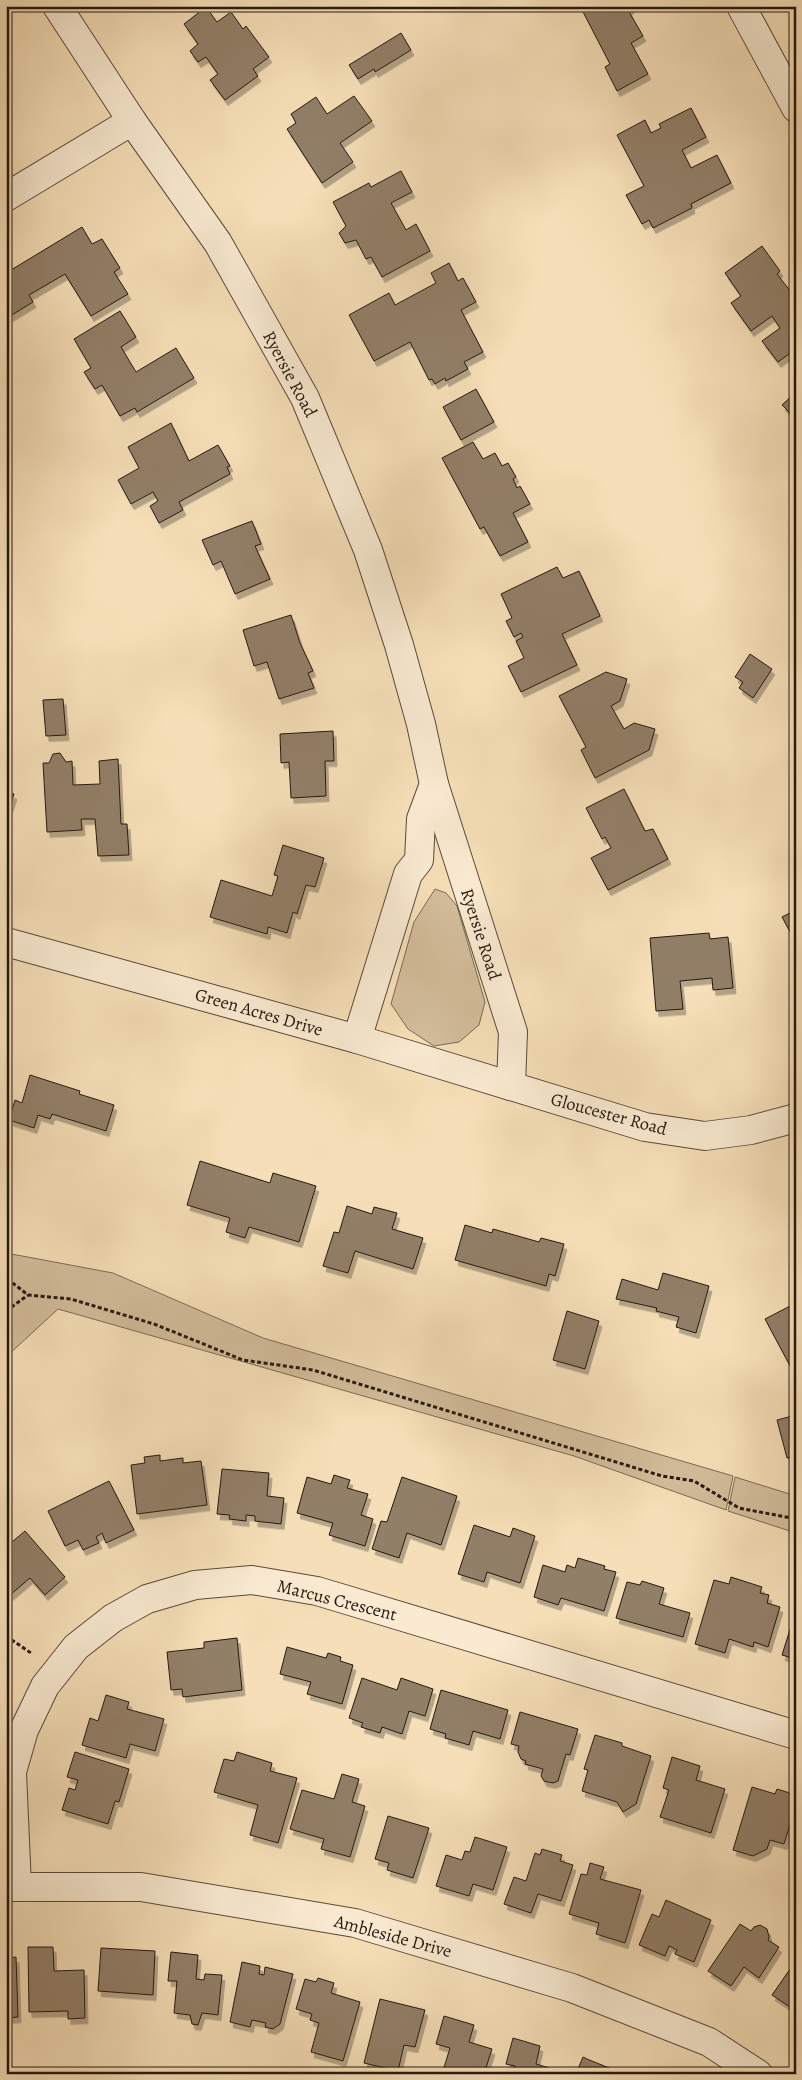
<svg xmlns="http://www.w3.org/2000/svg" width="802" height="2080" font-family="Alegreya,serif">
	<defs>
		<filter id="shadow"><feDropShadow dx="3" dy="5.5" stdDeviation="0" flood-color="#0004"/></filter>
	</defs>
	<rect width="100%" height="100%" fill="#f6dfb8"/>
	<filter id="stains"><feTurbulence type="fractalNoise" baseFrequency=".004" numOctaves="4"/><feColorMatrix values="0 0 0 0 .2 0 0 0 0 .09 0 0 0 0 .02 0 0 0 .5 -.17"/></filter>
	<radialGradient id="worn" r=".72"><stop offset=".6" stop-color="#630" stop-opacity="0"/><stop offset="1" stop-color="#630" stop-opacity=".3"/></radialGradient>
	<g fill="#d3bd9b" stroke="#7c6a56">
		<path d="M435,889L446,893L457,906L485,1002L479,1025L459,1042L434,1046L408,1029L391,1004L414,922Z"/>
		<path d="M6,1253L113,1273L263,1338L733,1476L726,1510L574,1456L58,1309L6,1357Z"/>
		<path d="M735,1477L796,1496V1533L728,1511Z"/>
	</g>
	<g fill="#927f67" stroke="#261810" filter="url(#shadow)">
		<path d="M580,6H630L631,8L628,10L643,36L631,43L648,74L617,91L605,67L610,64Z"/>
		<path d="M206,7L217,22L231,12L243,29L246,26L269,57L253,69L258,76L225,100L210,80L218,74L206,57L198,62L190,51L198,44L184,24Z"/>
		<path d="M401,33L411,50L375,72L374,69L358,79L349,65Z"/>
		<path d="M354,96L372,121L340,143L353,162L322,183L287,129L296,123L291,114L316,97L327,114Z"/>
		<path d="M691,108L706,137L682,150L691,168L717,155L731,183L691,204L692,208L653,228L649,220L642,224L626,195L644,186L617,135L645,120L651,133L661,128L659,124Z"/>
		<path d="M401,171L412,192L391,203L406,230L416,224L430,251L382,277L371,257L366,259L356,240L345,243L339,233L346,226L333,202L369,183L371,187Z"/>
		<path d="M82,227L92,244L102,239L120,268L114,272L128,294L91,316L65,274L29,295L33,302L7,318L6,273Z"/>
		<path d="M762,246L780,271L777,274L791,292L794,289L796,291V349L778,362L762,341L780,328L772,316L751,331L731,303L741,296L725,273Z"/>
		<path d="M449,263L458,281L463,278L476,302L461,310L483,352L464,362L468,369L446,381L445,378L435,384L432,379L429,380L410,342L374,361L349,315L389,293L395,305L436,283L431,273Z"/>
		<path d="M120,311L136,337L121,347L136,372L176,348L194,378L137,412L135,408L120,416L102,385L95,389L84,372L91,368L74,339Z"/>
		<path d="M476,389L494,422L461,440L443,407Z"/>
		<path d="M796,392V413L793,416L782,405Z"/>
		<path d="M171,423L189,461L218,445L230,466L227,467L230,474L179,502L183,510L159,523L150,506L158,501L153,492L131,504L118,480L139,468L128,447Z"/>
		<path d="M473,442L483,459L495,453L502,466L508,463L516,477L513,479L517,488L520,486L530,504L513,513L528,542L500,556L484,527L480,529L442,458Z"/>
		<path d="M252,521L261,544L255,546L270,579L235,594L221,561L213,565L202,540Z"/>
		<path d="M557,567L563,578L579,571L600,616L562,634L577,665L521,692L508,666L524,658L516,641L523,637L521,633L514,637L506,621L512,618L501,594Z"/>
		<path d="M291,615L300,643L313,671L308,673L314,688L279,699L267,662L254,666L243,630Z"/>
		<path d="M750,654L772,669L753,698L739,688L743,682L735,677Z"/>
		<path d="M606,672L627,679L620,701L611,706L624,729L634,723L655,729L649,750L595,778L581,750L586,747L559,696Z"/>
		<path d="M63,699L66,735L46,736L43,700Z"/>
		<path d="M333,731L334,761H325L326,796L291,798L289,762L281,763L280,734Z"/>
		<path d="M60,753L66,762L72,761L73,785L100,784L99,761L118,759L121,824H127L129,855L98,856L95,819H81L82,830L47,832L43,763H49L53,754Z"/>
		<path d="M624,789L645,831L653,829L668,859L608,890L591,858L611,848L605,837L602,839L586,808Z"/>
		<path d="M6,791L14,794L6,818Z"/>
		<path d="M283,845L324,858L315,887L306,885L297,914L293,912L287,933L268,927L267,934L210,917L221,880L272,896L278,876L274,875Z"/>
		<path d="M796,910V941H795L782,917Z"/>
		<path d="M709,933L710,939L728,937L733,988L713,990L712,978L680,981L683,1009L656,1011L650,938Z"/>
		<path d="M30,1075L80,1091L79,1094L114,1105L106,1131L52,1114L50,1119L38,1115L34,1128L9,1120L15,1100L22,1103Z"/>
		<path d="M200,1161L270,1183L273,1173L316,1186L299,1242L249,1227L245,1238L226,1232L230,1218L187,1205Z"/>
		<path d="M347,1206L372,1214L374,1207L397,1213L392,1229L423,1238L413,1269L355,1251L348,1273L323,1266L334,1232L339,1233Z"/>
		<path d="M465,1225L492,1233L493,1229L539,1242L541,1238L564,1244L555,1276L549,1274L546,1286L455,1260Z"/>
		<path d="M663,1273L709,1286L696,1333L676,1327L679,1317L656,1311L657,1308L616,1299L622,1279L658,1290Z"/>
		<path d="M796,1303V1377L765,1319Z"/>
		<path d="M567,1311L599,1321L585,1369L553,1360Z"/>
		<path d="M796,1415V1470L792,1457L787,1458L777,1420Z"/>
		<path d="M160,1455V1461L183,1458V1463L201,1461L207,1505L137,1514L131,1465L145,1463L144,1457Z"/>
		<path d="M222,1469L269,1473L267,1496L284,1498L281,1524L255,1521V1516L246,1515V1521L229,1519L230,1515L217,1514Z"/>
		<path d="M334,1475L350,1480L347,1488L368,1494L361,1515L373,1519L365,1546L329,1535L333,1523L297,1513L307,1477L331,1484Z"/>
		<path d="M402,1477L457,1496L441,1545L407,1533L399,1558L372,1549L381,1521L387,1522Z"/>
		<path d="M109,1481L134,1530L106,1543L102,1533L96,1537L99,1543L83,1550L78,1540L65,1546L48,1511Z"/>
		<path d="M474,1525L510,1537L513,1528L535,1536L520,1583L487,1572L484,1582L458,1574Z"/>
		<path d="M25,1531L65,1577L45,1595L30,1578L10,1595L6,1590V1547Z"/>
		<path d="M578,1558L605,1566L604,1569L616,1572L604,1611L561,1598L558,1605L534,1597L543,1565L565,1572L567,1565L575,1568Z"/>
		<path d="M731,1577L762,1587L760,1593L769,1595L767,1603L780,1607L768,1647L754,1642L753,1647L729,1639L725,1653L695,1644L714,1580L729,1584Z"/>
		<path d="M642,1581L664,1588L659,1604L690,1613L683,1637L616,1618L627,1582L640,1585Z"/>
		<path d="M793,1620L796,1621V1669L793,1668L796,1659L782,1655Z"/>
		<path d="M237,1638L242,1690L183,1697L182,1689L171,1690L167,1652L204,1648V1642Z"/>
		<path d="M287,1647L326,1658L328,1653L341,1657L340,1661L353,1665L342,1704L307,1694L311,1682L280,1674Z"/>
		<path d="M362,1678L397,1690L401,1678L433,1689L425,1716L409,1711L402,1734L382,1727L380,1733L361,1727L363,1723L349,1718Z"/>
		<path d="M441,1690L508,1710L500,1739L473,1731L469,1745L445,1738L446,1734L430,1729Z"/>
		<path d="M106,1695L129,1702L127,1709L164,1719L155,1751L130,1744L126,1758L82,1745L90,1718L98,1721Z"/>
		<path d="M520,1712L578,1729L570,1755L566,1754L558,1781L553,1783L544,1781L541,1776L543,1769L525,1764L526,1761L521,1759L518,1752L519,1746L511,1744Z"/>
		<path d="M595,1735L622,1743V1746L651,1756L636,1804L623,1812L617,1802L582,1791L588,1770L584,1769Z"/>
		<path d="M75,1752L129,1769L119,1802L115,1801L108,1824L62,1810L69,1788L75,1790L78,1780L67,1777Z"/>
		<path d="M237,1752L272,1763L270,1771L297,1778L278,1843L250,1835L258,1805L214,1792L224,1759L234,1761Z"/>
		<path d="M672,1757L700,1766L696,1780L725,1789L711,1833L660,1817L669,1790L663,1788Z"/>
		<path d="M342,1774L359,1779L352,1802L365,1806L350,1857L321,1849L324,1839L290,1829L302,1790L334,1799Z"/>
		<path d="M752,1787L775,1794L777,1789L796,1795V1805L784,1844L770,1840L767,1849L753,1856L733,1850Z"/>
		<path d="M388,1816L429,1828L413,1878L387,1870L389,1863L375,1859Z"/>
		<path d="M475,1837L507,1847L493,1890L473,1884L469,1896L436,1886L446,1855L462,1860L465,1851L470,1852Z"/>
		<path d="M542,1849L562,1855L560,1861L573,1865L561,1901L538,1894L531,1913L504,1904L514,1877L526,1881L535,1853L540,1855Z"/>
		<path d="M590,1863L604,1867L600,1879L641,1890L625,1943L596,1934L599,1923L569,1914L581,1874L587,1875Z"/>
		<path d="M666,1900L711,1920L694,1962L675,1954L677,1950L669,1946L665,1956L639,1945L652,1914L659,1917Z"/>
		<path d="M740,1924L751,1931L754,1927L760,1925L767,1929L769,1937L768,1940L779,1947L759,1978L744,1967L731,1986L708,1971Z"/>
		<path d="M28,1947H53L54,1971L84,1970L85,2018L68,2019V2011L29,2012Z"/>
		<path d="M101,1948L155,1951L153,1995L98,1991Z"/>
		<path d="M171,1952L198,1955L196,1979L204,1980L205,1974L222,1975L218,2015L202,2013L198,2025L192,2024L190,2015L174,2013L177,1981H168Z"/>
		<path d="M16,1957L18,2017L6,2018V1958Z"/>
		<path d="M242,1962L260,1966L259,1974L264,1975L265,1967L293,1974L280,2024L273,2029L265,2027L266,2023L252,2020L250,2027L230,2022Z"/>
		<path d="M795,1962L796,1963V2011L772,1995Z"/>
		<path d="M318,1978L334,1983L331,1993L360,2002L343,2061L311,2052L319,2023L310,2020L312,2014L296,2009L305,1979L316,1982Z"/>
		<path d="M380,1999L425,2010L415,2047L404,2045L398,2071L364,2063Z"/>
		<path d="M444,2016L474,2025L469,2042L492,2049L484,2074H442L450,2048L436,2044Z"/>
		<path d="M513,2038L540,2046L536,2064L559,2071L558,2074H513L515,2066L506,2064Z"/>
		<path d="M583,2057L587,2059L624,2074H576Z"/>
	</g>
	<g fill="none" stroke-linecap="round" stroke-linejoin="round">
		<g stroke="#5a4a3a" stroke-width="30">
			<g id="minor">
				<path d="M57,6L132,121L218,243L305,398L368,550L399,645L421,724L434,784L513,1032L511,1086"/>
				<path d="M741,6L796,108"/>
				<path d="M6,197L132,121"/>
				<path d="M6,942L357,1039L645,1127L705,1136L751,1130L796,1118"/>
				<path d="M357,1039L408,874L419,860L421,819L434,784"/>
				<path d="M6,1887H141L355,1923L572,1988L709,2042L758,2074"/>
				<path d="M17,1887L12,1772L24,1730L45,1686L76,1647L113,1618L147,1599L195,1585L252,1580L317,1591L796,1735"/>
			</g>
		</g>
		<g stroke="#261810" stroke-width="3" stroke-dasharray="4 2.5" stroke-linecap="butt">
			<path d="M6,1281L14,1284L28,1295L71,1299L154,1324L243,1360L313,1370L662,1476L694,1481L739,1508L796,1519"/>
			<path d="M6,1311L28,1295"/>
			<path d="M6,1636L31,1653"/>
		</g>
		<use href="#minor" stroke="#f9ead1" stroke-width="28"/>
	</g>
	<g text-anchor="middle" stroke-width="4" stroke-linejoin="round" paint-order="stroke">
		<g font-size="18" fill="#261810" stroke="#f9ead1">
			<text transform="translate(290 374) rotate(62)" y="6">Ryersie Road</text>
			<text transform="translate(481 934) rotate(72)" y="6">Ryersie Road</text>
			<text transform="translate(259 1012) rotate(16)" y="6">Green Acres Drive</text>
			<text transform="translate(609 1114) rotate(15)" y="6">Gloucester Road</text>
			<text transform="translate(337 1600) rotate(14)" y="6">Marcus Crescent</text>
			<text transform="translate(393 1936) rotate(15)" y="6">Ambleside Drive</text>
		</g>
	</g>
	<rect width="802" height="2080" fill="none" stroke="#f6dfb8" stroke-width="25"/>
	<rect x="8" y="8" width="787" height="2065" fill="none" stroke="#261810" stroke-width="2.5"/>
	<rect x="12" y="12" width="777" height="2055" fill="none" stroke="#261810"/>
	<rect width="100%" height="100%" filter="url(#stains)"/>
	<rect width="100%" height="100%" fill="url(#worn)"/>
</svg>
